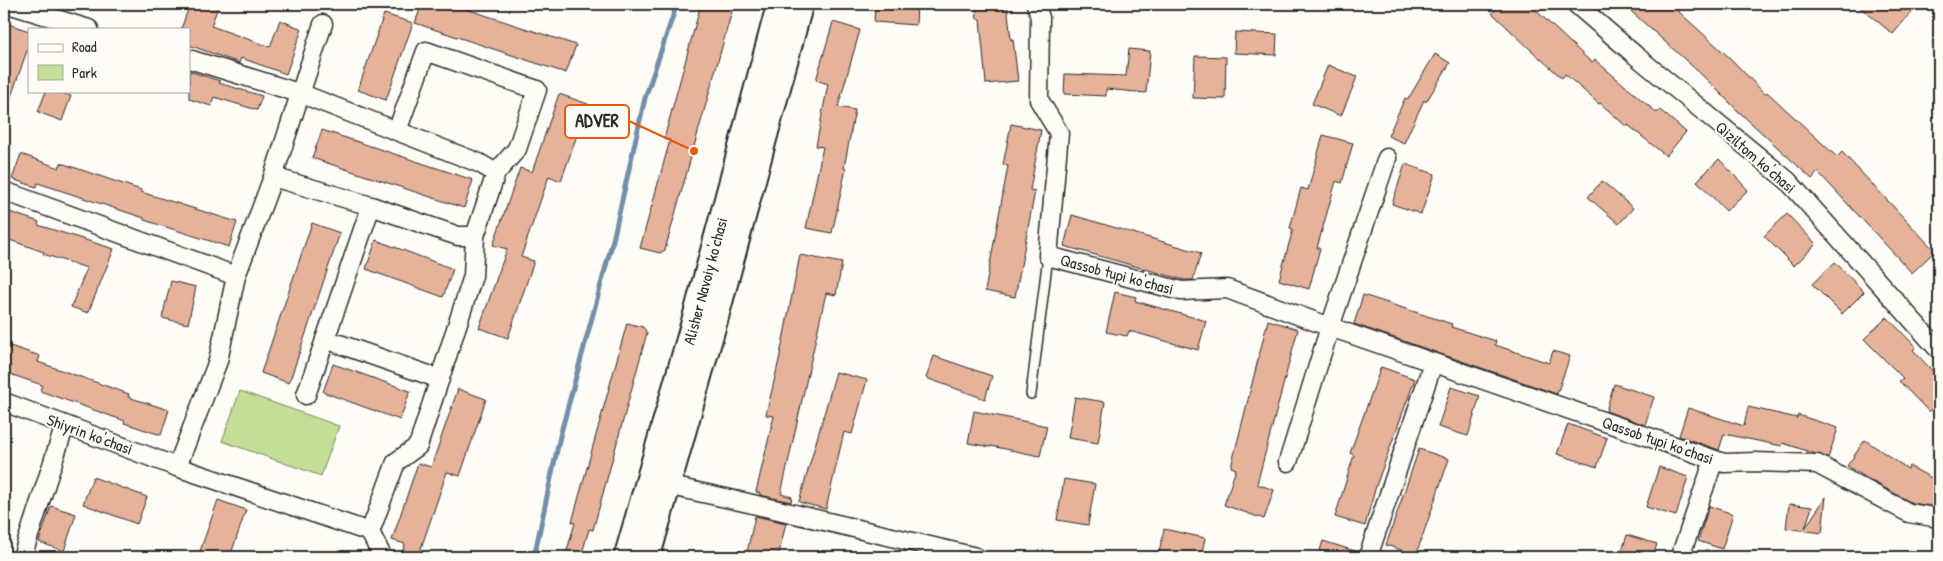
<svg xmlns="http://www.w3.org/2000/svg" width="1943" height="561" font-family="'Patrick Hand',sans-serif">
	<rect width="100%" height="100%" fill="#fdfcf7"/>
	<filter id="ink" filterUnits="userSpaceOnUse"><feTurbulence type="fractalNoise" baseFrequency=".02" numOctaves="2"/><feDisplacementMap in="SourceGraphic" scale="10" xChannelSelector="R" yChannelSelector="G"/><feConvolveMatrix kernelMatrix="1 2 1 2 8 2 1 2 1" color-interpolation-filters="sRGB"/></filter>
	<g filter="url(#ink)">
		<path fill="#c3df97" stroke="#778561" d="M240,391L339,426L321,476L222,441Z"/>
		<g fill="none" stroke-linecap="round" stroke-linejoin="round">
			<path stroke="#728ea9" stroke-width="5" d="M534,557L560,436L613,240L645,98L677,4"/>
		</g>
		<g fill="#e6b299" stroke="#2b2b2b">
			<path d="M190,4H219L211,26L270,47L280,20L302,29L286,74L241,58L239,63L189,45V29H181Z"/>
			<path d="M422,4H451L576,45L566,73L415,23Z"/>
			<path d="M701,4H734L665,250L660,253L640,248L670,140L664,139Z"/>
			<path d="M875,4H917L916,25L874,22Z"/>
			<path d="M976,4H1007L1011,40L1013,39L1018,81L986,84L980,19H977Z"/>
			<path d="M1501,4H1529L1592,63L1595,60L1657,113L1660,110L1686,132L1666,156L1628,125L1627,127L1600,103L1599,104L1565,74L1562,78L1531,50L1492,13Z"/>
			<path d="M1623,4H1670L1731,59L1765,94L1767,92L1837,157L1842,152L1935,251L1912,273L1818,172L1812,179L1737,110L1702,75Z"/>
			<path d="M1856,4H1905L1913,10L1893,34Z"/>
			<path d="M384,14L413,23L386,100L358,90Z"/>
			<path d="M833,22L860,30L838,107L855,110L844,168L846,169L832,233L806,228L823,147L816,146L828,84L816,80Z"/>
			<path d="M8,24L29,31V45L6,111H4V37Z"/>
			<path d="M1235,32L1277,34L1276,55L1234,53Z"/>
			<path d="M1129,49L1150,51L1146,93L1106,89V96L1064,94L1065,74L1126,76Z"/>
			<path d="M1435,54L1450,63L1426,102L1424,100L1404,143L1388,136L1405,98L1408,99Z"/>
			<path d="M1195,56L1226,57L1225,99L1193,98Z"/>
			<path d="M1328,65L1357,77L1341,116L1312,104Z"/>
			<path d="M189,71L220,81L219,83L262,96L257,110L214,97L211,106L189,99Z"/>
			<path d="M46,91H56L71,96L62,121L38,112Z"/>
			<path d="M559,94L588,104L561,181L549,176L521,257L534,261L508,338L479,328L507,249L493,245L520,168L532,172Z"/>
			<path d="M1011,124L1041,130L1030,190L1035,191L1015,297L985,291L1008,166L1003,165Z"/>
			<path d="M322,130L473,180L464,208L312,158Z"/>
			<path d="M1323,135L1353,143L1342,183L1336,181L1317,248H1320L1309,289L1279,280L1293,229L1290,228L1301,188L1308,190Z"/>
			<path d="M21,154L59,168L61,163L141,190V192L237,222L229,247L144,220V218L38,183L36,187L12,179Z"/>
			<path d="M1719,159L1748,190L1726,211L1697,181Z"/>
			<path d="M1405,164L1435,174L1421,214L1392,204Z"/>
			<path d="M1602,181L1633,208L1619,224L1588,197Z"/>
			<path d="M4,210L39,222L38,225L114,249L88,313L71,307L87,268L43,254L44,252L4,238Z"/>
			<path d="M1787,214L1816,244L1794,266L1764,236Z"/>
			<path d="M1072,215L1201,253L1193,280H1184L1064,246Z"/>
			<path d="M312,223L340,233L289,383L261,373Z"/>
			<path d="M376,240L453,269L443,297L366,269Z"/>
			<path d="M800,255L842,263L836,295L826,293L781,494L792,497L791,502L760,495V493L756,492L774,416L766,415L779,360Z"/>
			<path d="M1835,262L1864,292L1842,314L1812,284Z"/>
			<path d="M171,281L196,287L188,324L162,318Z"/>
			<path d="M1115,292L1136,297L1135,301L1206,321L1198,350L1129,331L1127,336L1106,332Z"/>
			<path d="M1363,295L1452,324L1451,327L1496,341L1495,345L1549,363L1553,351L1570,356L1557,394L1354,324Z"/>
			<path d="M1887,317L1916,347L1913,350L1939,378V417L1931,409L1929,412L1899,381L1903,378L1864,339Z"/>
			<path d="M1268,320L1298,329L1257,484L1274,490L1264,519L1224,505L1236,469L1231,467Z"/>
			<path d="M627,323L643,327L647,333L593,530L589,529L581,557H565L575,523L572,522Z"/>
			<path d="M4,344L40,356L38,362L129,394L128,397L169,410L161,435L124,423L125,421L40,391L42,385L4,372Z"/>
			<path d="M934,356L992,376L985,399L926,378Z"/>
			<path d="M333,364L410,391L400,420L323,392Z"/>
			<path d="M1381,367L1415,379L1376,486L1365,526L1335,517L1354,455L1350,453Z"/>
			<path d="M836,372L867,380L852,434L844,432L826,509L799,502Z"/>
			<path d="M1614,384L1654,397L1645,425L1606,411Z"/>
			<path d="M1451,387L1480,396L1468,436L1438,427Z"/>
			<path d="M458,389L486,399L460,476L447,472L418,557H401L405,544L392,540L418,463L431,467Z"/>
			<path d="M1075,397L1105,402L1098,443L1068,438Z"/>
			<path d="M1748,407L1797,418L1798,415L1838,428L1828,458L1783,443L1782,446L1724,434L1719,450L1679,436L1688,408L1744,426Z"/>
			<path d="M974,411L1047,426L1040,456L991,446V447L968,443Z"/>
			<path d="M1568,424L1607,438L1597,467L1557,454Z"/>
			<path d="M1865,440L1908,469L1909,466L1939,482V500L1936,507L1912,503L1865,477L1847,466Z"/>
			<path d="M1419,449L1449,459L1416,555L1386,545Z"/>
			<path d="M1659,467L1688,477L1676,516L1646,507Z"/>
			<path d="M93,477L147,497L137,524L83,504Z"/>
			<path d="M1064,479L1095,484L1088,525L1057,520Z"/>
			<path d="M1826,497L1822,533L1786,528L1789,504L1812,507L1805,528Z"/>
			<path d="M218,500L246,510L230,557H198Z"/>
			<path d="M51,506L76,514L64,551L39,542Z"/>
			<path d="M1709,506L1733,514L1722,549L1698,541Z"/>
			<path d="M755,516L786,523L778,557H746Z"/>
			<path d="M1164,529L1205,538L1201,557H1158Z"/>
			<path d="M1627,535L1657,544L1653,557H1620Z"/>
			<path d="M1323,541L1358,552V557H1318Z"/>
		</g>
		<g fill="none" stroke-linecap="round" stroke-linejoin="round">
			<g stroke="#2b2b2b" stroke-width="12">
				<path id="lane" d="M1031,394L1048,256"/>
			</g>
			<g stroke="#2b2b2b" stroke-width="21">
				<g id="street">
					<path d="M8,4L89,29"/>
					<path d="M1036,4L1040,18L1039,100L1059,133L1048,256L1181,291L1227,289L1330,327L1724,463L1756,462L1817,464L1909,513L1939,518"/>
					<path d="M1576,4L1635,55L1788,181L1939,350"/>
					<path d="M189,59L302,94L479,163L496,173"/>
					<path d="M273,177L371,206L458,236H475"/>
					<path d="M4,191L236,276"/>
					<path d="M325,339L440,379"/>
					<path d="M306,395L371,206"/>
					<path d="M4,402L177,467L370,532"/>
					<path d="M1288,462L1330,327L1387,158"/>
					<path d="M177,467L218,361L236,276L273,177L323,24"/>
					<path d="M657,483L744,502L976,557"/>
					<path d="M382,556L370,532L396,462L418,446L473,276L475,236L496,173L517,149L537,90L426,51L397,131"/>
					<path d="M22,557L65,425"/>
					<path d="M1368,557L1433,363"/>
					<path d="M1680,557L1714,460"/>
				</g>
			</g>
			<g stroke="#2b2b2b" stroke-width="29">
				<g id="secondary">
					<path d="M627,557L695,320L780,4"/>
					<path d="M647,557L716,315L800,4"/>
				</g>
			</g>
			<use href="#lane" stroke="#fdfcf7" stroke-width="9"/>
			<use href="#street" stroke="#fdfcf7" stroke-width="18"/>
			<use href="#secondary" stroke="#fdfcf7" stroke-width="25"/>
		</g>
	</g>
	<g text-anchor="middle" stroke-width="4" stroke-linejoin="round" paint-order="stroke">
		<g font-size="16" fill="#2b2b2b" stroke="#fdfcf7">
			<text transform="translate(1756 157) rotate(41)" y="6">Qiziltom ko'chasi</text>
			<text transform="translate(1117 274) rotate(15)" y="6">Qassob tupi ko'chasi</text>
			<text transform="translate(705 281) rotate(-75)" y="6">Alisher Navoiy ko'chasi</text>
			<text transform="translate(90 434) rotate(20)" y="6">Shiyrin ko'chasi</text>
			<text transform="translate(1658 440) rotate(19)" y="6">Qassob tupi ko'chasi</text>
		</g>
	</g>
	<path fill="none" stroke="#e8590c" stroke-width="2" d="M694 151L629 121"/>
	<circle fill="#e8590c" stroke="#fdfcf7" stroke-width="2" cx="694" cy="151" r="5"/>
	<rect fill="#fdfcf7" stroke="#e8590c" stroke-width="2" x="565" y="105" width="64" height="33" rx="5"/>
	<g font-size="18" text-anchor="middle" font-weight="bold" fill="#2b2b2b">
		<text x="597" y="127">ADVER</text>
	</g>
	<rect width="1943" height="561" fill="none" stroke="#fdfcf7" stroke-width="20"/>
	<rect x="10" y="10" width="1923" height="541" fill="none" stroke="#2b2b2b" stroke-width="2" filter="url(#ink)"/>
	<rect x="28" y="28" width="162" height="65" fill="#fdfcf7" stroke="#a9a8a5"/>
	<rect x="38" y="44" width="25" height="8" fill="#fdfcf7" stroke="#a9a8a5"/>
	<text x="72" y="52" font-size="15" fill="#2b2b2b">Road</text>
	<rect x="38" y="65" width="25" height="15" fill="#c3df97" stroke="#a9a8a5"/>
	<text x="72" y="78" font-size="15" fill="#2b2b2b">Park</text>
</svg>
